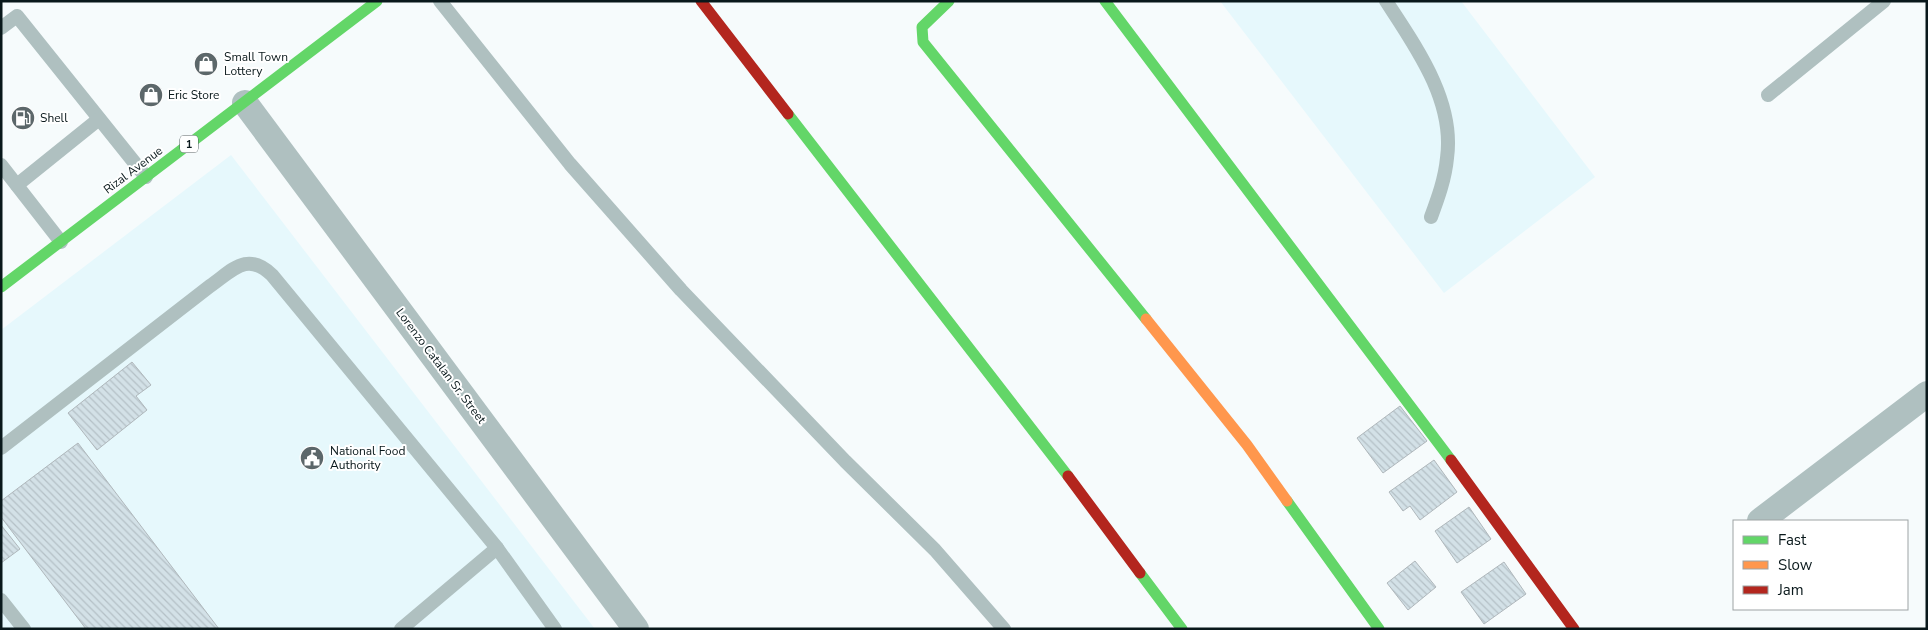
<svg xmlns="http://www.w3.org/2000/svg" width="1928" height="630" font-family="'Nunito Sans',sans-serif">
	<defs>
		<pattern id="building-back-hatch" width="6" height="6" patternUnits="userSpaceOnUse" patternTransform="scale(1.25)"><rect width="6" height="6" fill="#d3e1e7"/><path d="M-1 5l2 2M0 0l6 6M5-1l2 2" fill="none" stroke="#b4c0c6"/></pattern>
	</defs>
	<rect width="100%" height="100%" fill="#f6fbfc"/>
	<g fill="#e6f8fc">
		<path d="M1220,1H1461L1595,177L1444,293Z"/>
		<path d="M231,155L595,629H1V330Z"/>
	</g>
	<g fill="url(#building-back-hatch)" stroke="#afb7bb">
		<path d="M132,362L151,385L136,396L147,410L97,450L68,413Z"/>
		<path d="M1400,406L1427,441L1383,473L1357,438Z"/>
		<path d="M78,443L219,629H86L1,517V501Z"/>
		<path d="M1434,460L1457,492L1420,520L1410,506L1403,511L1389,492Z"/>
		<path d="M1469,507L1491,539L1457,563L1435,531Z"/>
		<path d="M1,525L20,549L1,563Z"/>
		<path d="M1415,561L1436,587L1408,610L1387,583Z"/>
		<path d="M1504,562L1526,594L1484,624L1461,592Z"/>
	</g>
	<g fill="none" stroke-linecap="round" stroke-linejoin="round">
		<g stroke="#afc0c0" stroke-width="14">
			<path d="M440,1L570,164L681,290L845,461L935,550L1004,629"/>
			<path d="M1386,1C1416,47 1455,101 1447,158C1445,179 1438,198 1431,217"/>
			<path d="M1,28L17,16L146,177"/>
			<path d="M1768,95L1884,1"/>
			<path d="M1,165L61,242"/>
			<path d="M17,185L99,119"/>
			<path d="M1,448L210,286C233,270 247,251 272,275L497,548L555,629"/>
			<path d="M1,600L24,629"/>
			<path d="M401,629L497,548"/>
		</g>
		<g stroke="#afc0c0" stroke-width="26">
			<path d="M245,103L636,629"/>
			<path d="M1760,521L1927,394"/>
		</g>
		<g stroke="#63d668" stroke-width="11">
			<path d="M949,1L922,27L923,42L1146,319"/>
			<path d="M1105,1L1451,460"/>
			<path d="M788,114L1068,476"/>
			<path d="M1,287L377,1"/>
			<path d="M1287,501L1379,629"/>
			<path d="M1140,573L1182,629"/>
		</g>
		<path stroke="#ff974d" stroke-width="11" d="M1146,319L1247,445L1287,501"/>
		<g stroke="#b3261e" stroke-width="11">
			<path d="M701,1L788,114"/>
			<path d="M1451,460L1574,629"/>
			<path d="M1068,476L1140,573"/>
		</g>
	</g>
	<defs>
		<g id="shop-disc" transform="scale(1.25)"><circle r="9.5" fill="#5c676a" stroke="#fff"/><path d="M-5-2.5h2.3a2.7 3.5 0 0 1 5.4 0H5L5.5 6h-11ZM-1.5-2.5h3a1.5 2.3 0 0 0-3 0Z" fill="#fff"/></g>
		<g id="fuel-disc" transform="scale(1.25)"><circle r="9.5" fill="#5c676a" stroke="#fff"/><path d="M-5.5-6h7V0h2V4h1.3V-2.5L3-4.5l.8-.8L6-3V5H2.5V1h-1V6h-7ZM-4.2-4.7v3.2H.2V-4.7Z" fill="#fff"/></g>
		<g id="civic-disc" transform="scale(1.25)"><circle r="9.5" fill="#5c676a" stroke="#fff"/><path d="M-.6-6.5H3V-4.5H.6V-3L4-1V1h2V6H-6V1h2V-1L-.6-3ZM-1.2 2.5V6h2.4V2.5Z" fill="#fff"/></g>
	</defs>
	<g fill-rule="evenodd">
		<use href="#shop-disc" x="206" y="64"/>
		<use href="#shop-disc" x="151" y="95"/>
		<use href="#fuel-disc" x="23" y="118"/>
		<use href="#civic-disc" x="312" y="458"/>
	</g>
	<g text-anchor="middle" stroke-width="4" stroke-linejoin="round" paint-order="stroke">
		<rect fill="#fff" stroke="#535d5f" stroke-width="1" x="180" y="135.5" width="18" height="17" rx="4"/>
		<g font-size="11" font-weight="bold" fill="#09181b">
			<text x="189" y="148">1</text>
		</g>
		<g font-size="12" fill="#09181b" stroke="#fff" text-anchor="start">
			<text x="224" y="61">Small Town<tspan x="224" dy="14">Lottery</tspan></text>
			<text x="168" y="99">Eric Store</text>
			<text x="40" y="122">Shell</text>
			<text x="330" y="455">National Food<tspan x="330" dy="14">Authority</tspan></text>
		</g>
		<g font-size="12" fill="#09181b" stroke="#fff">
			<text transform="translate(133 170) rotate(-37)" y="4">Rizal Avenue</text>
			<text transform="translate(441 366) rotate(53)" y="4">Lorenzo Catalan Sr. Street</text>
		</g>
	</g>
	<rect width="1928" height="630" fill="none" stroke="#09181b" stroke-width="5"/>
	<rect x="1733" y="520" width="175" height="90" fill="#ffffff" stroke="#9da3a4"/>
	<rect x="1743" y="536" width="25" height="8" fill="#63d668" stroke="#9da3a4"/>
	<text x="1778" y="545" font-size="15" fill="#09181b">Fast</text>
	<rect x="1743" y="561" width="25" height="8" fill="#ff974d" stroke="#9da3a4"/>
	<text x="1778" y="570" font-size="15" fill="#09181b">Slow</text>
	<rect x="1743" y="586" width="25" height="8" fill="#b3261e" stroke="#9da3a4"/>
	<text x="1778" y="595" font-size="15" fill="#09181b">Jam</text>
</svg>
